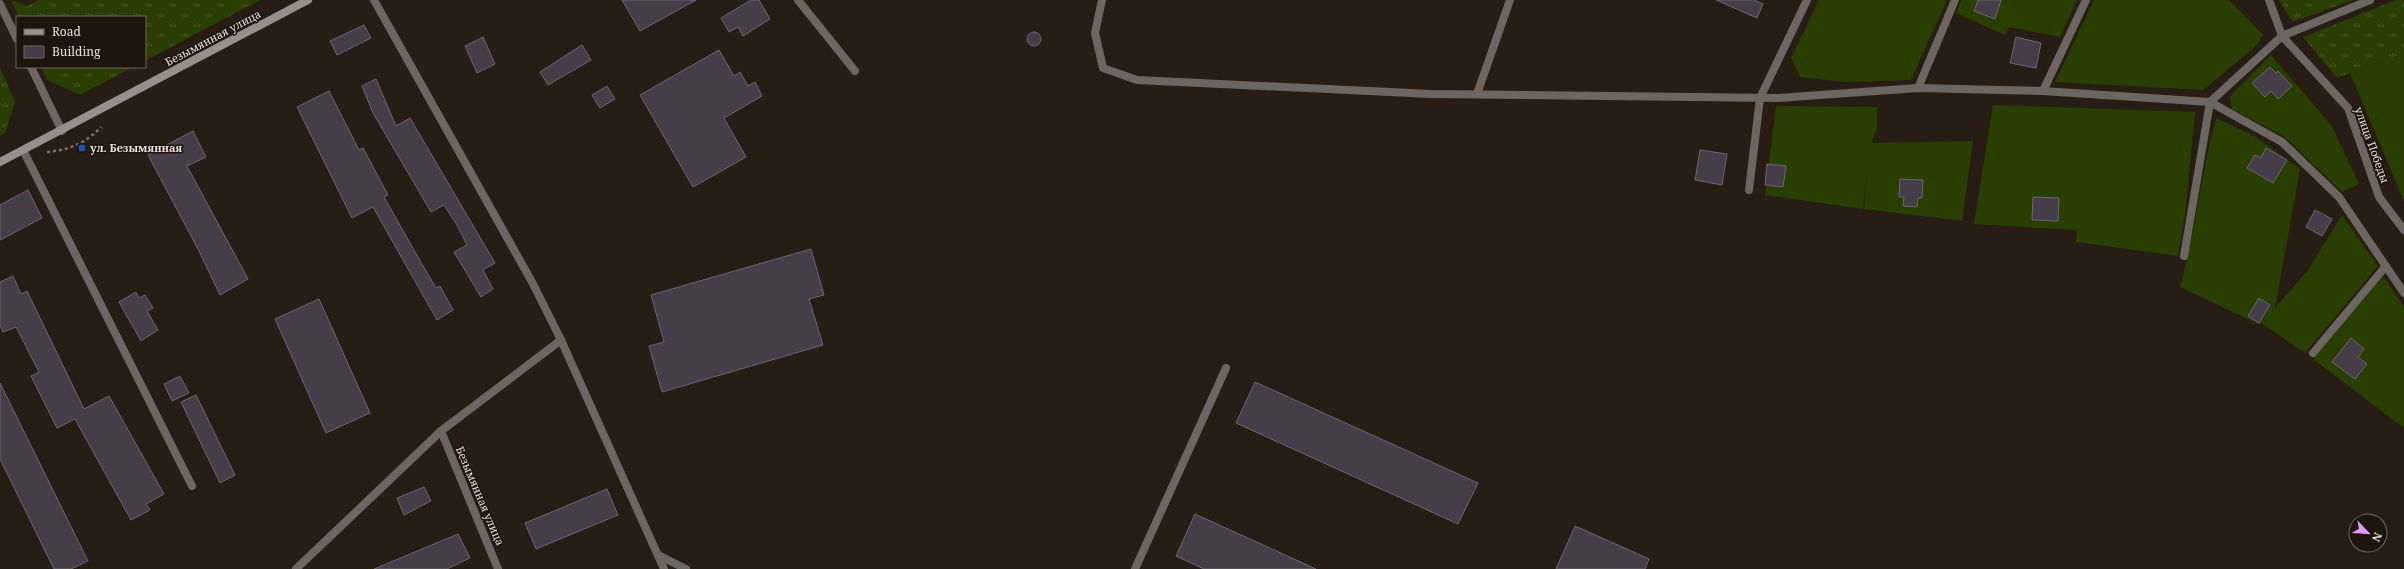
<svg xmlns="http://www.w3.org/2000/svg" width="2404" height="569" font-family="'Noto Serif',serif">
	<defs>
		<pattern id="grass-tufts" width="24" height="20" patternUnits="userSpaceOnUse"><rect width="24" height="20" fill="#293f02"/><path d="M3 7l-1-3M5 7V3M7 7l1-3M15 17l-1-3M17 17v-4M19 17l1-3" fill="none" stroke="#485a26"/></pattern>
	</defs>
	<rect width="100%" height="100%" fill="#271d15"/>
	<g fill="url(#grass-tufts)">
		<path d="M11,0L27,6L39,0H260L145,61V17H19Z"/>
		<path d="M2279,0H2353L2293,22Z"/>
		<path d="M2396,0H2403L2404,2V53L2337,78L2303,37Z"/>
		<path d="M41,67H133L80,95L47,80Z"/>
		<path d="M0,68L15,102L5,133L0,136Z"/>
	</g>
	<g fill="#293f02">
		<path d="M1819,0H1947L1911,80L1845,82L1800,77L1791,58Z"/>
		<path d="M1961,0H2077L2060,37L2009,27L2005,35L1956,13Z"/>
		<path d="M2094,0H2229L2263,35L2256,46L2203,90L2055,82Z"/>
		<path d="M2404,53V201L2350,73Z"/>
		<path d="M2271,55L2332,126L2359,184L2342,192L2285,137L2232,109L2230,96Z"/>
		<path d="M1993,105L2195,112L2185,214L2178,256L2076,242L2077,230L1974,224Z"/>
		<path d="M1776,106L1877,107V129L1871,143L1973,141L1962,221L1864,209L1867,171L1863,209L1765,195Z"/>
		<path d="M2216,118L2256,137L2300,169L2275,308L2308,270L2342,215L2378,266L2305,353L2263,324H2258L2180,287C2196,231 2201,174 2216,118Z"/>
		<path d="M2383,276L2404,307V428L2313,359Z"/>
	</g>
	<g fill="#453e49" stroke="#6d6571">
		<path d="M622,0H696L640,31Z"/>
		<path d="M751,0H759L770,19L743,36L738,27L729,32L721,18Z"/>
		<path d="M1716,0H1754L1763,4L1757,18Z"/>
		<path d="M1978,0H2001L1995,19L1974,11Z"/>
		<path d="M364,25L371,38L337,55L330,41Z"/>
		<circle cx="1034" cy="39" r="7"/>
		<path d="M483,37L495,64L477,73L465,46Z"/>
		<path d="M2016,37L2041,43L2036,68L2010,63Z"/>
		<path d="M582,45L591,60L548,85L540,72Z"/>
		<path d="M719,50L734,76L740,72L748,86L755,82L762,96L724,118L746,157L693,187L640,95Z"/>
		<path d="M2270,67L2276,73L2278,71L2292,86L2278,99L2271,91L2265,97L2252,83Z"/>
		<path d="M376,79L396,126L410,118L495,263L483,270L493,289L481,297L454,252L467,245L457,225L444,205L431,212L373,113L362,86Z"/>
		<path d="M607,86L615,99L600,108L592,95Z"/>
		<path d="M329,91L359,150L363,148L388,195L384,197L423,266L436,288L440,286L453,310L437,320L373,207L352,218L297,107Z"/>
		<path d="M193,131L206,157L187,166L248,279L220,295L199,251L148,155Z"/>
		<path d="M2266,148L2287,160L2273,183L2247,168L2255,155L2261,158Z"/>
		<path d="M1700,150L1727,154L1722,185L1695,180Z"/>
		<path d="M1767,164L1786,166L1783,187L1765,185Z"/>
		<path d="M1900,179L1923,180L1922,198H1918L1917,207L1903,206L1904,197H1899Z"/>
		<path d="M28,190L42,218L0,240V205Z"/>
		<path d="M2033,197L2059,198L2058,221L2032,220Z"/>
		<path d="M2315,210L2332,219L2322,236L2306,227Z"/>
		<path d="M811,249L824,295L809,299L823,345L662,392L649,346L664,342L651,295Z"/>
		<path d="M13,276L21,294L27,291L84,409L109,396L164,494L146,504L150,510L131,520L75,419L57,428L31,376L39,372L16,327L3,332L0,325V282Z"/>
		<path d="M136,292L139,298L145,295L153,308L147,311L158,330L141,341L119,302Z"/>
		<path d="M2259,298L2270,305L2259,323L2248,316Z"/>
		<path d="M319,299L370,413L326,433L275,319Z"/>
		<path d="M2351,338L2364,349L2358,357L2367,364L2355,379L2332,362Z"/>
		<path d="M180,376L189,393L172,401L164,384Z"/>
		<path d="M1255,382L1478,483L1458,524L1236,423Z"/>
		<path d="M0,383L88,561L71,569H54L0,459Z"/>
		<path d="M196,395L235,475L220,483L181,402Z"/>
		<path d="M424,487L431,501L404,515L397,498Z"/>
		<path d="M607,489L618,515L536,549L525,523Z"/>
		<path d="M1195,514L1316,569H1204L1176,556Z"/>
		<path d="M1575,526L1649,559L1645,569H1556Z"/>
		<path d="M458,534L470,558L447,569H374Z"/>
	</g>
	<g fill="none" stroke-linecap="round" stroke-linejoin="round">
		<path stroke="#7b726c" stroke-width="2.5" stroke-dasharray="3 3" stroke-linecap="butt" d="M47,152C69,150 86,143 101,127"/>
		<g stroke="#6c6663" stroke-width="8">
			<path d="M1918,88L1955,0"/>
			<path d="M2043,91L2086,0"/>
			<path d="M1477,94L1510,0"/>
			<path d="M23,150L192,486"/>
			<path d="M1749,190L1760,98L1807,0"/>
			<path d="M2184,256L2210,102"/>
			<path d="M2313,353L2386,266"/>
			<path d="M441,431L498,569"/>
			<path d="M660,556L686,569"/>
			<path d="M296,569L441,431L561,340"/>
			<path d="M1135,569L1226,368"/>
		</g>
		<g stroke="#6c6663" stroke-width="8">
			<path d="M374,0L532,282L561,340L664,569"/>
			<path d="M798,0L855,71"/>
			<path d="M1102,0L1095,33L1103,68L1137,80L1431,94L1777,98L1918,88L2043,91L2210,102L2282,142L2339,197L2404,293"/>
			<path d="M2269,0L2282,36L2348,108L2379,197L2404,230"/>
			<path d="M0,4L17,39"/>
			<path d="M31,67L62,131"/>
			<path d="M2210,102L2282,36L2370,0"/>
		</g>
		<path stroke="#998f8a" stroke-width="8" d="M0,162L308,0"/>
	</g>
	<rect fill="#1a4fb4" stroke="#1d140c" stroke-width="1.5" x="78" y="144" width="8" height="8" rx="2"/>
	<g text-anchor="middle" stroke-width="3" stroke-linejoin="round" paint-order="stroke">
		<g font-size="11" fill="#e6dfda" stroke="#1d140c">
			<text transform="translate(213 38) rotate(-28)" y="4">Безымянная улица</text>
			<text transform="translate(2372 145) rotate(70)" y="4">улица Победы</text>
			<text transform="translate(480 496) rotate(67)" y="4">Безымянная улица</text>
		</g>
		<g font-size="11" font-weight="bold" fill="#e6dfda" stroke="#1d140c" text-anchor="start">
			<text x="90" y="152">ул. Безымянная</text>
		</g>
	</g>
	<rect x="16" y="16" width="130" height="52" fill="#1d140c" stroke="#6d655e"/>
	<rect x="24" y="29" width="20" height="6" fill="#998f8a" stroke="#6d655e"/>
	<text x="52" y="36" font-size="12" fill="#e6dfda">Road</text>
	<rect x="24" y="46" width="20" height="12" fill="#453e49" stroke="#6d655e"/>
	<text x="52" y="56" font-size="12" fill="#e6dfda">Building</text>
	<g transform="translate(2368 533) rotate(115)"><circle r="19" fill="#1d140c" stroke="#6d655e"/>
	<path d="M0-3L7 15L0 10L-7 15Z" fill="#db99f5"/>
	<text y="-6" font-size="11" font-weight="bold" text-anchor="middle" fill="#e6dfda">N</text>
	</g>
</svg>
